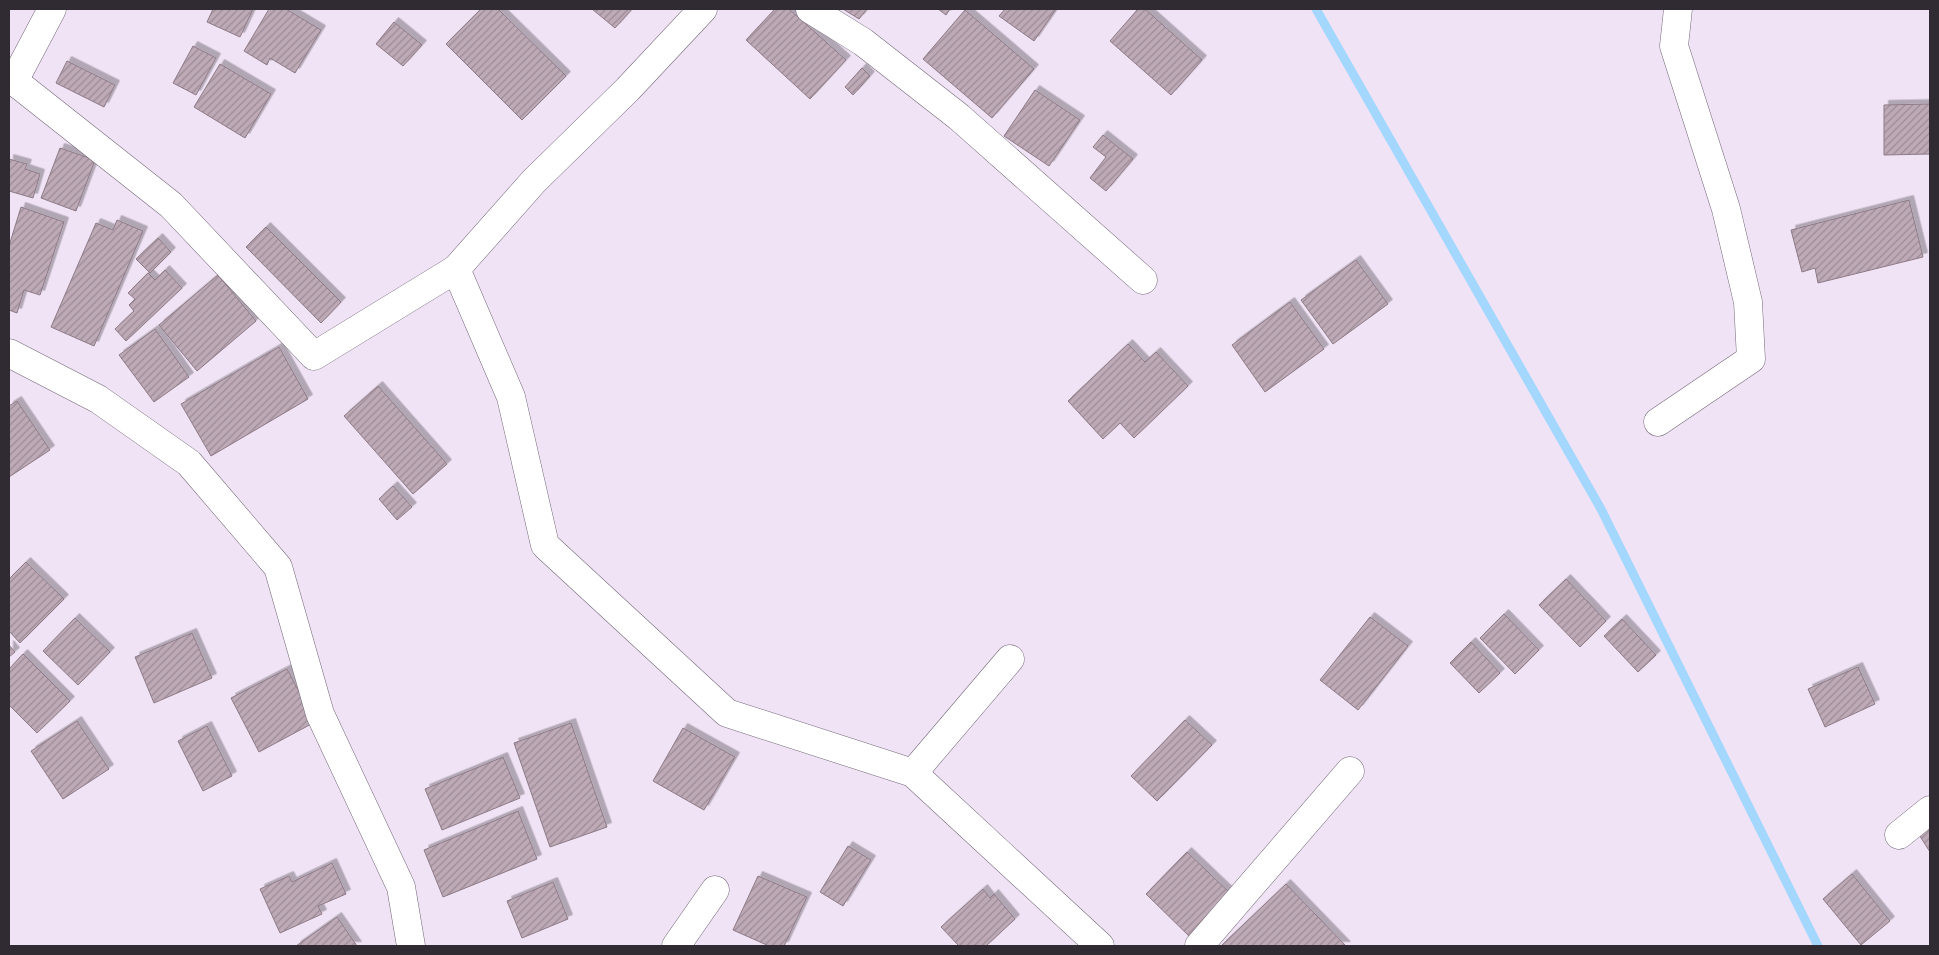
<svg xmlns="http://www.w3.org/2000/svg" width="1939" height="955" font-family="Signika,sans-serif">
	<defs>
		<pattern id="building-hatch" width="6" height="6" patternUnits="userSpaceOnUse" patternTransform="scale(1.25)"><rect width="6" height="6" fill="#beaab7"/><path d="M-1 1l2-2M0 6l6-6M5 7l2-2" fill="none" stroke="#9b8b95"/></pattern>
		<filter id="shadow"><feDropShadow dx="4.5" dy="-4.5" stdDeviation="0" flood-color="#0004"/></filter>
	</defs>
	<rect width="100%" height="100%" fill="#f0e3f5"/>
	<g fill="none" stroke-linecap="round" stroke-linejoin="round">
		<path stroke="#a4d7fe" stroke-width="9" d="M1316,9L1601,509L1818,946"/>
	</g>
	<g fill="url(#building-hatch)" stroke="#8d7a86" filter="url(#shadow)">
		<path d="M213,9H253L240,37L207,22Z"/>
		<path d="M269,9H286L321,30L295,73L270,58L267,65L244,51Z"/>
		<path d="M481,9H498L566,76L522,120L446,44Z"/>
		<path d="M592,9H632L615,28Z"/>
		<path d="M775,9H789L846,60L810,99L746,40Z"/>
		<path d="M843,9H867L859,19Z"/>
		<path d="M938,9H950L946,15Z"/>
		<path d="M1005,9H1056L1034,41L999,16Z"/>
		<path d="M1138,9H1145L1202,60L1171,95L1110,41Z"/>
		<path d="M965,10L1034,69L992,118L923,59Z"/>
		<path d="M394,22L422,45L403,66L376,44Z"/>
		<path d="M193,46L216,58L196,95L173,83Z"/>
		<path d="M67,61L115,85L104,107L56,83Z"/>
		<path d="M220,64L271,94L245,138L194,107Z"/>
		<path d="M862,68L870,76L853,95L845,87Z"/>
		<path d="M1035,90L1080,120L1049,166L1004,136Z"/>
		<path d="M1930,104V154L1884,155V105Z"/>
		<path d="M1103,135L1133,159L1106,191L1090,178L1106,157L1093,147Z"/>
		<path d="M60,148L95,160L76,211L41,198Z"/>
		<path d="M9,159L27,164L25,169L40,174L33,198L9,191Z"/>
		<path d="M1909,200L1923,257L1818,283L1815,268L1802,272L1791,230Z"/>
		<path d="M21,207L64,222L40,295L24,290L17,313L9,310V246Z"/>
		<path d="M117,220L143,231L94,346L51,327L96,223L113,230Z"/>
		<path d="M266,227L341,302L321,323L246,247Z"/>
		<path d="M158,238L171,252L150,273L136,259Z"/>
		<path d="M1356,260L1388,304L1333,344L1301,300Z"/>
		<path d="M165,270L182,288L126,341L115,329L134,311L129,305L135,299L128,293L148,273L155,280Z"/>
		<path d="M218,275L256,321L197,371L159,325Z"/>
		<path d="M1290,302L1324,349L1265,392L1232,345Z"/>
		<path d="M155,329L189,377L154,402L119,355Z"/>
		<path d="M1128,344L1145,362L1156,352L1188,386L1134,438L1120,423L1103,439L1068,401Z"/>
		<path d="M279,347L308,399L211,456L181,404Z"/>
		<path d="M378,386L447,464L413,494L344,416Z"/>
		<path d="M17,401L50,450L9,477V406Z"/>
		<path d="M393,486L412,507L397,520L379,499Z"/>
		<path d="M26,562L64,599L20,643L9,631V579Z"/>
		<path d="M1566,579L1606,621L1580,647L1539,605Z"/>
		<path d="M1504,614L1539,650L1515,674L1480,638Z"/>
		<path d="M1370,617L1408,646L1358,710L1320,680Z"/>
		<path d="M75,618L110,652L78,685L43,651Z"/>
		<path d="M1622,619L1656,655L1638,672L1604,636Z"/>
		<path d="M192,633L212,678L154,703L135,657Z"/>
		<path d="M1471,642L1500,673L1479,693L1450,663Z"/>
		<path d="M9,645L15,652L9,657Z"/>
		<path d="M23,654L70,701L37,733L9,705V669Z"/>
		<path d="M1858,667L1875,704L1825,727L1808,689Z"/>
		<path d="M287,669L315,722L259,752L231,698Z"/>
		<path d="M1185,720L1212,745L1157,801L1131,776Z"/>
		<path d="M77,721L109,769L63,799L31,751Z"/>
		<path d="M571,723L607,827L550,847L514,743Z"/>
		<path d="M207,726L232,776L203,791L178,741Z"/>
		<path d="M683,728L735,757L704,810L653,781Z"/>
		<path d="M503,757L520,798L442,830L425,789Z"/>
		<path d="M518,811L537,859L443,897L424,850Z"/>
		<path d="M1930,821V852L1916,830Z"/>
		<path d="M848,846L871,860L843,906L820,892Z"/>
		<path d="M1187,852L1232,895L1191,938L1146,894Z"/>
		<path d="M332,863L346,894L318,906L322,914L280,933L260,889L289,876L292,882Z"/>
		<path d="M1852,874L1890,921L1861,945L1823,899Z"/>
		<path d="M758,876L807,897L784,946H769L733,930Z"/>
		<path d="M553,882L568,919L522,938L507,901Z"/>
		<path d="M1286,884L1346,946H1223L1222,945Z"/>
		<path d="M983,889L990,898L994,894L1015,919L986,946H959L941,927Z"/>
		<path d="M337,917L357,946H296Z"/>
	</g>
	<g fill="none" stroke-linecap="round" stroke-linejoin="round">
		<g stroke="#736878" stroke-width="29">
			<g id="minor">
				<path d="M810,9L863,42L959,117L1143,280"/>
				<path d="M9,81H14L171,205L314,356L456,269L534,181L628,89L703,9"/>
				<path d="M14,81L52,9"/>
				<path d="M456,269L511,397L545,545L727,713L913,773L1100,946"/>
				<path d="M9,353L98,399L189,463L278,567L320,714L401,887L411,946"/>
				<path d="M1658,422L1751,359L1748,302L1726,209L1674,46L1678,9"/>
				<path d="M913,773L1010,659"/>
				<path d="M1899,835L1930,810"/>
				<path d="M676,946L715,890"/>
				<path d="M1199,946L1350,771"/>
			</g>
		</g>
		<use href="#minor" stroke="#fff" stroke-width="28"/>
	</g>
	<rect width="1939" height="955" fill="none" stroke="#302b32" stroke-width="20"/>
</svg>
